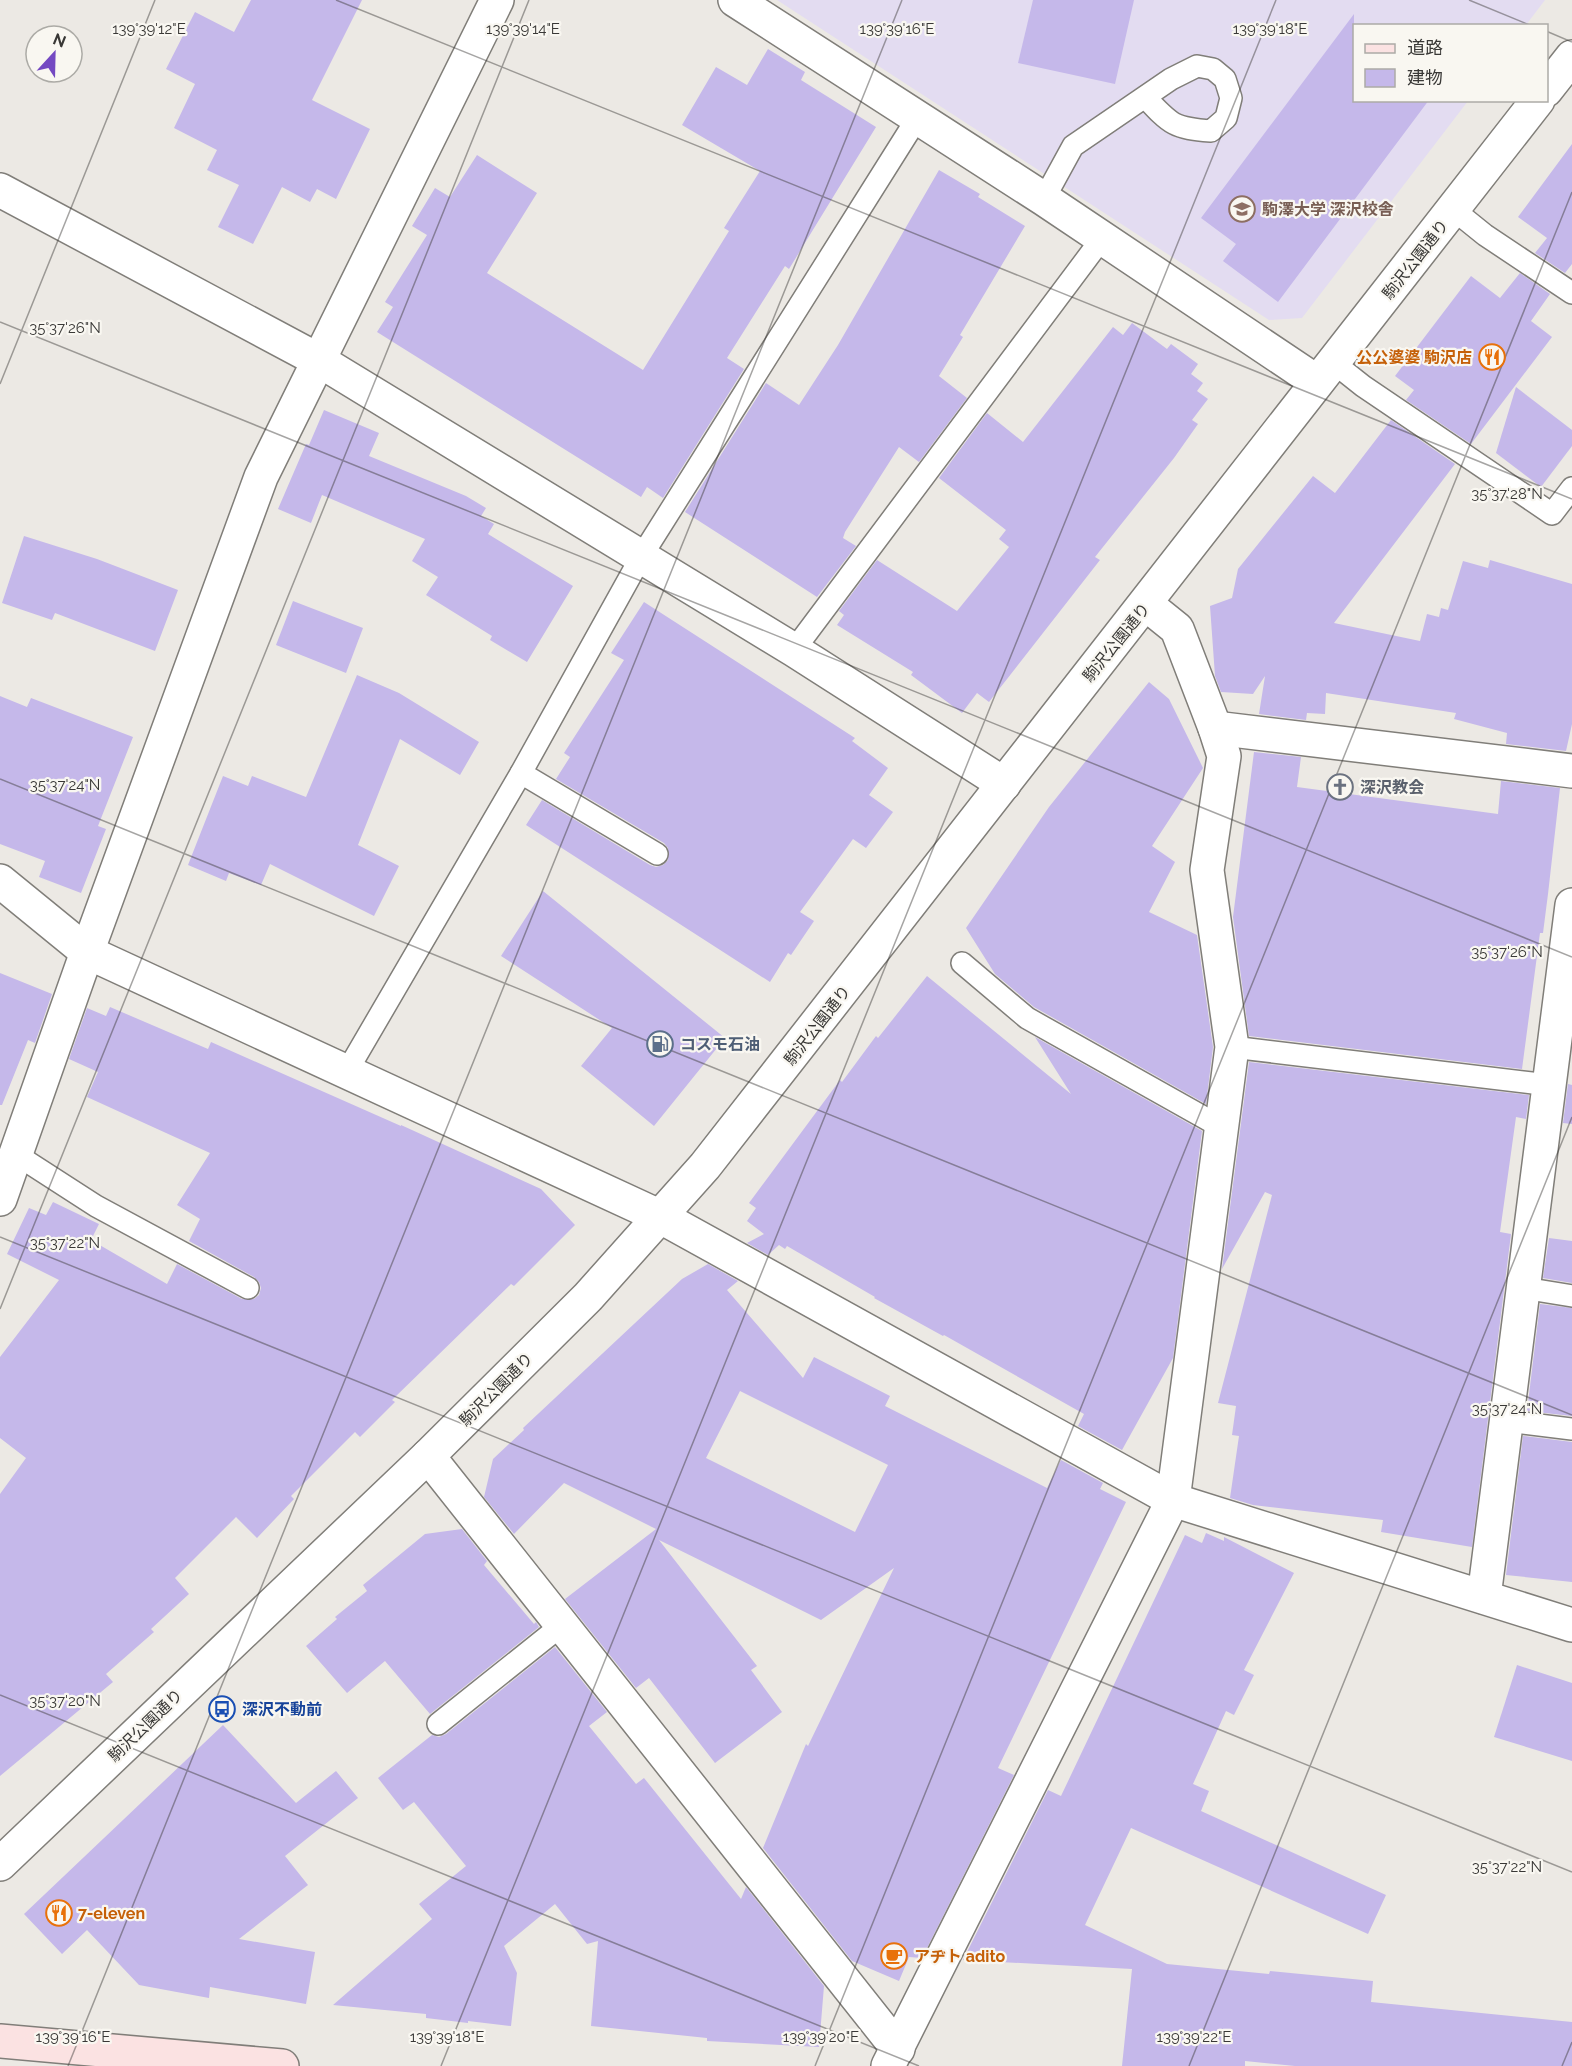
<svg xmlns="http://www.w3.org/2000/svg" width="1572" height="2066" font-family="Raleway,'Noto Sans JP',sans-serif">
	<rect width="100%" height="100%" fill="#ece9e4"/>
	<path fill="#e3dcf1" d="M777,0H1545L1526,25L1354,26V100L1468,101L1302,318L1269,320Z"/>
	<g fill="#c5b8ea" fill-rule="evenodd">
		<path d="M251,0H362L312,100L370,129L336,199L317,189L310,202L282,187L253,244L218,227L239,185L207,170L217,150L174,128L195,84L166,69L195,12L234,32Z"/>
		<path d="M1033,0H1134L1115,84L1018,63Z"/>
		<path d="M1354,14V100H1429L1278,302L1223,261L1236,244L1201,218Z"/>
		<path d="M768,49L805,72L801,80L876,127L789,269L785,266L727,358L744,369L663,498L647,487L641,497L377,332L393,307L385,302L427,235L412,226L435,188L450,197L477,155L537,193L487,273L643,370L729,231L724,228L760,171L682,125L716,67L747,85Z"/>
		<path d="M1572,144V264L1565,273L1535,253L1547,238L1518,217Z"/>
		<path d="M939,170L980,194L978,197L1025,226L960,335L963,337L939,376L967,398L919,462L899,447L845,532L843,538L856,546L817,597L685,512L766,383L799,405L838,345Z"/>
		<path d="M1520,273L1550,294L1531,321L1552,337L1471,444L1406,400L1414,390L1395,376L1471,276L1500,298Z"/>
		<path d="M1132,323L1167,349L1171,344L1198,364L1191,374L1203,383L1197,391L1208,399L1192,420L1198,424L1174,458L1095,557L1100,560L989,702L977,693L962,713L911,675L913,672L837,625L844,615L839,611L877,560L957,611L1009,547L999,539L1006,530L939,478L987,413L1023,442L1113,327L1123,335Z"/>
		<path d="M1516,387L1572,430V446L1541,487L1496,453Z"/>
		<path d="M324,410L379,433L369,456L466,496L486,508L481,516L494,524L488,534L573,586L527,662L490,640L492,636L426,595L438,577L412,561L425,539L322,495L311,523L278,509L306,444L309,445Z"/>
		<path d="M1391,420L1455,464L1334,623L1420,641L1427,614L1439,617L1441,608L1448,610L1463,561L1488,568L1490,560L1572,584V724L1566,751L1506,744L1507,733L1454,719L1456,713L1326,693L1325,714L1307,713L1306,720L1259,714L1265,676L1253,694L1221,692L1215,676L1210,606L1232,598L1238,569L1313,476L1335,493Z"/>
		<path d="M24,536L97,559L178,590L155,651L55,613L52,620L2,603Z"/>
		<path d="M293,601L363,628L346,673L276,645Z"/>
		<path d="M644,602L855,738L852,741L888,768L869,795L893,812L866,848L853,839L800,912L814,921L791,955L788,953L770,982L526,825L542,800L650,865L656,867L663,865L668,860V848L664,843L556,779L570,757L564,753L624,660L611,653Z"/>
		<path d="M357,675L399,693L479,742L460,775L400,739L358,845L399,866L374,916L270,864L261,885L229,873L226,881L188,865L223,776L248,786L252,776L306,797Z"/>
		<path d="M1149,682L1169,699L1203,768L1152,846L1175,862L1149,912L1197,935L1213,1047L1206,1104L1034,1007L995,974L966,928L1049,807Z"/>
		<path d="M0,696L27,707L31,698L133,737L98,826L106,829L81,893L39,877L45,861L0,844Z"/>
		<path d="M1254,752L1301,757L1297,787L1498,814L1501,781L1560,788L1548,894L1543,933H1540L1522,1069L1249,1036L1233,917Z"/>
		<path d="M543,891L725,1038L654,1126L581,1066L612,1028L501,956Z"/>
		<path d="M0,973L52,994L35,1043L28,1040L2,1105H0Z"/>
		<path d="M927,976L1071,1094L1035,1037L1202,1131L1173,1358L1122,1450L1078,1426L1084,1414L944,1335L943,1336L874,1298L875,1297L787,1246L785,1249L779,1245L768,1255L747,1243L764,1234L747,1221L756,1208L749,1203L840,1080L842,1082L876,1036L878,1038Z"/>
		<path d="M110,1007L208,1049L211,1042L401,1126V1125L541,1189L575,1225L514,1286L511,1284L392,1400L395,1402L360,1437L355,1432L291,1496L294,1499L257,1538L236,1517L175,1578L189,1594L151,1629L154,1632L106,1674L113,1682L0,1776V1494L26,1458L0,1438V1357L59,1280L7,1254L29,1208L46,1215L53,1202L99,1224L91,1240L167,1284L177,1264L242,1299H254L259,1295L261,1288L259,1282L254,1277L189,1241L200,1219L177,1205L210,1153L87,1097L98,1072L69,1059L87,1008L106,1016Z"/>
		<path d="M1249,1062L1529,1095L1526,1119L1516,1117L1500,1232L1511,1234L1472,1547L1381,1532L1383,1520L1253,1505L1230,1498L1239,1436L1232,1435L1236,1406L1218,1403L1272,1195L1265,1192L1222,1269Z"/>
		<path d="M1568,1084L1572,1085V1124L1563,1123Z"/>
		<path d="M1549,1238L1572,1241V1283L1543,1278Z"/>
		<path d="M708,1264L738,1281L727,1290L803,1378L814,1357L890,1396L885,1406L1047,1488L1061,1460L1103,1483L1100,1489L1126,1502L998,1768L1014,1775L922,1958L909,1957L899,1981L852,1961L763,1848L806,1744L808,1746L894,1568L821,1620L659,1540L757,1666L751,1670L782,1712L715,1763L649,1678L636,1688L565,1599L656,1529L564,1483L514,1534L484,1497L493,1459L524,1430L523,1428L682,1279ZM740,1391L888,1465L855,1532L706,1458Z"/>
		<path d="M1540,1304L1572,1308V1416L1527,1411Z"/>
		<path d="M1523,1436L1572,1442V1582L1506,1575Z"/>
		<path d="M462,1529L487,1561L484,1565L534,1624L536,1622L539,1627L430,1714L385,1661L347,1693L306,1646L337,1619L335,1617L367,1591L363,1585L425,1534Z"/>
		<path d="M1206,1533L1224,1541V1537L1294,1573L1244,1670L1254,1675L1234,1715L1226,1711L1193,1784L1209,1791L1201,1811L1386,1895L1368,1934L1131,1828L1085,1925L1167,1964L1269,1974L1270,1971L1373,1981L1371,2002L1572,2022V2066H1295L1245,2061V2066H1122L1132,1969L963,1960L1048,1790L1061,1796L1185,1535L1202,1543Z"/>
		<path d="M555,1647L607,1712L589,1726L636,1784L644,1778L741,1899L746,1887L824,1986L819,2047L707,2041V2038L591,2026L598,1941L587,1944L555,1904L504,1946L517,1973L511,2026L468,2021V2023L426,2018V2014L333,2005L432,1919L419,1904L466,1866L414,1802L403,1810L378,1778L432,1735L439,1737L446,1734Z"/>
		<path d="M1517,1665L1572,1683V1761L1494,1737Z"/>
		<path d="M223,1725L296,1803L336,1771L358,1798L285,1856L308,1885L239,1939L315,1952L306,2004L210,1987L209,1998L139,1985L87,1930L62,1954L24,1914Z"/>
	</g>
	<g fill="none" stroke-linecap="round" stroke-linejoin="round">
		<g stroke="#807e79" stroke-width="24">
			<g id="service">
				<path d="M1044,199L1073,146L1171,79L1197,66L1213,69L1225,79L1231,98L1226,118L1211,131C1174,128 1171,125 1146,98"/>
				<path d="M1454,210L1485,235L1572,293"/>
				<path d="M1334,363L1363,386L1552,514L1572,488"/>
				<path d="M794,650L1103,237"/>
				<path d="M521,773L657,854"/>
				<path d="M962,963L1027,1018L1221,1127"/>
				<path d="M1232,1047L1549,1085"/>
				<path d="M346,1073L521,773L641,557L918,117"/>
				<path d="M17,1155L96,1206L248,1288"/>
				<path d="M1524,1288L1572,1296"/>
				<path d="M1507,1421L1572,1429"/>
				<path d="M438,1724L562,1625"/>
			</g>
		</g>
		<g stroke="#807e79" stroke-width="36">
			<g id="minor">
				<path d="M735,0L1044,199L1317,382"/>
				<path d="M0,190L320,361L794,650L1004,784"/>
				<path d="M1215,728L1572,771"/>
				<path d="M0,881L87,952L661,1217L1173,1500L1572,1625"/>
				<path d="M0,1199L87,952L261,477L497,0"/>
				<path d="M428,1456L898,2049"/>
				<path d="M1484,1597L1572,905"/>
				<path d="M888,2066L1173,1500L1232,1047L1207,870L1224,756L1215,728L1177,629L1146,604"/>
			</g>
		</g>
		<g stroke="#807e79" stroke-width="36">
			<g id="tertiary">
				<path d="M1546,90L1572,57"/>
				<path d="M0,1864L428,1456L588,1297L705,1166L1538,100"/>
			</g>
		</g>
		<g stroke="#807e79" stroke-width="36">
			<path id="secondary" d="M0,2041L282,2066"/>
		</g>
		<use href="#service" stroke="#fff" stroke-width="21"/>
		<use href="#minor" stroke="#fff" stroke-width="33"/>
		<use href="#tertiary" stroke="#fff" stroke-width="33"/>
		<use href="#secondary" stroke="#fbe2e2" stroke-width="33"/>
	</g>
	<path fill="none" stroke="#393836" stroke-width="1.5" stroke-opacity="0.45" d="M336,0L1572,499M1469,0L1532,26M1546,31L1572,42M0,322L1572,957M0,384L155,0M0,779L1572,1415M0,1237L1572,1872M0,1309L529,0M0,1695L919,2066M68,2066L902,0M441,2066L1276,0M815,2066L1572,192M1189,2066L1572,1117M1562,2066L1572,2042"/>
	<defs>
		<g id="university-ring" transform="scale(1.35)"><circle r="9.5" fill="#f9f7f1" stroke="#8d6e63" stroke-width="1.5"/><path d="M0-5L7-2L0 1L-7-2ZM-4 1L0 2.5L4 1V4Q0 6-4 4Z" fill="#8d6e63"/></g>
		<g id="restaurant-ring" transform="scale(1.35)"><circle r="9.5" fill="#f9f7f1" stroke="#e8710a" stroke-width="1.5"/><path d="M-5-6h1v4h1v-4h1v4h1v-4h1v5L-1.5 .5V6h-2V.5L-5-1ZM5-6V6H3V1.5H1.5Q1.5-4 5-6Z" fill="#e8710a"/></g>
		<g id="church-ring" transform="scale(1.35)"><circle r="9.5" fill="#f9f7f1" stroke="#6b7280" stroke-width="1.5"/><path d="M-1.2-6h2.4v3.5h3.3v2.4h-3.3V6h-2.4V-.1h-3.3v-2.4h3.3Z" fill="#6b7280"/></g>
		<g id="fuel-ring" transform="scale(1.35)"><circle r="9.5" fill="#f9f7f1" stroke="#5c6f8a" stroke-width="1.5"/><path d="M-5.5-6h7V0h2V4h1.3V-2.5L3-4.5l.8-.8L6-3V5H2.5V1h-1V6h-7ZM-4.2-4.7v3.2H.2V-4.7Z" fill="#5c6f8a"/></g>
		<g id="bus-ring" transform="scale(1.35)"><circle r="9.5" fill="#f9f7f1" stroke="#1a4fb4" stroke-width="1.5"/><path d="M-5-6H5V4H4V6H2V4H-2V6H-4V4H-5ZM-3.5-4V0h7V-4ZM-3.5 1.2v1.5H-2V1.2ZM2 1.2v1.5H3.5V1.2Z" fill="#1a4fb4"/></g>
		<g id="cafe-ring" transform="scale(1.35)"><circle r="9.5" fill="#f9f7f1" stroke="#e8710a" stroke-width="1.5"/><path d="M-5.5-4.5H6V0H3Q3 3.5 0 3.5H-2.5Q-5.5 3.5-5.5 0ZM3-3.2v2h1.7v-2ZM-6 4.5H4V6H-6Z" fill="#e8710a"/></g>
	</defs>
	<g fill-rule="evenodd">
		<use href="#university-ring" x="1242" y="209"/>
		<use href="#restaurant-ring" x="1492" y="357"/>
		<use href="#church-ring" x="1340" y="787"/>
		<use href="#fuel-ring" x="660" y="1044"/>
		<use href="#bus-ring" x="222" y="1709"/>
		<use href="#restaurant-ring" x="59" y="1913"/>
		<use href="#cafe-ring" x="894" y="1956"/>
	</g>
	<g text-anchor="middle" stroke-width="4.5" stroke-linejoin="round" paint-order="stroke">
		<g font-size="16" font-weight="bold" fill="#785e54" stroke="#f9f7f1" text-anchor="start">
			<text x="1262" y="215">駒澤大学 深沢校舎</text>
		</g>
		<g font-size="16" fill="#393836" stroke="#f9f7f1">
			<text transform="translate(1415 259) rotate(-52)" y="6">駒沢公園通り</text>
			<text transform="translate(1116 642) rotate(-51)" y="6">駒沢公園通り</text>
			<text transform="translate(817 1025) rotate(-52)" y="6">駒沢公園通り</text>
			<text transform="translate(496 1389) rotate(-45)" y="6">駒沢公園通り</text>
			<text transform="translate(145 1725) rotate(-44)" y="6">駒沢公園通り</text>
		</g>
		<g font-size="16" font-weight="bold" fill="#c56008" stroke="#f9f7f1" text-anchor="start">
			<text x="1472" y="363" text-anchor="end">公公婆婆 駒沢店</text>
			<text x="78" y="1919">7-eleven</text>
			<text x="914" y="1962">アヂト adito</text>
		</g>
		<g font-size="16" font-weight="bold" fill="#5b616d" stroke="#f9f7f1" text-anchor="start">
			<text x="1360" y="793">深沢教会</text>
		</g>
		<g font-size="16" font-weight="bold" fill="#4e5e75" stroke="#f9f7f1" text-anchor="start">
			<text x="680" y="1050">コスモ石油</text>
		</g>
		<g font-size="16" font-weight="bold" fill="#164399" stroke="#f9f7f1" text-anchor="start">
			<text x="242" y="1715">深沢不動前</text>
		</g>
	</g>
	<g font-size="15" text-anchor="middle" fill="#393836" stroke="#f9f7f1" stroke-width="4.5" stroke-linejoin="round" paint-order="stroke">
		<text x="897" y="34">139°39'16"E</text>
		<text x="1270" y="34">139°39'18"E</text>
		<text x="149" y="34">139°39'12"E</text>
		<text x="523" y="34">139°39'14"E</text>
		<text x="65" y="333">35°37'26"N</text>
		<text x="1507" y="499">35°37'28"N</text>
		<text x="65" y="790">35°37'24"N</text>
		<text x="1507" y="957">35°37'26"N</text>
		<text x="65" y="1248">35°37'22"N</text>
		<text x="1507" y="1414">35°37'24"N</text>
		<text x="65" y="1706">35°37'20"N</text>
		<text x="1507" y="1872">35°37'22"N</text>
		<text x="73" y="2042">139°39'16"E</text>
		<text x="447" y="2042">139°39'18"E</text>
		<text x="821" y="2042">139°39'20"E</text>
		<text x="1194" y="2042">139°39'22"E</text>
	</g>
	<rect x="1353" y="24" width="195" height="78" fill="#f9f7f1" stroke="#acaba6" stroke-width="1.5"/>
	<rect x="1365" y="44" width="30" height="9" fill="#fbe2e2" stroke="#acaba6" stroke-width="1.5"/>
	<text x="1407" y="54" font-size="18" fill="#393836">道路</text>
	<rect x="1365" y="69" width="30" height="18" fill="#c5b8ea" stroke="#acaba6" stroke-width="1.5"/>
	<text x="1407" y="84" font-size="18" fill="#393836">建物</text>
	<g transform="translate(54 54) rotate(22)"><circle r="28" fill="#f9f7f1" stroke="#acaba6" stroke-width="1.5"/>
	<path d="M0-4.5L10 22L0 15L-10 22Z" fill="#7449c2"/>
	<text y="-9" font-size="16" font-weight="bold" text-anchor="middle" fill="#393836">N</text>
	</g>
</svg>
